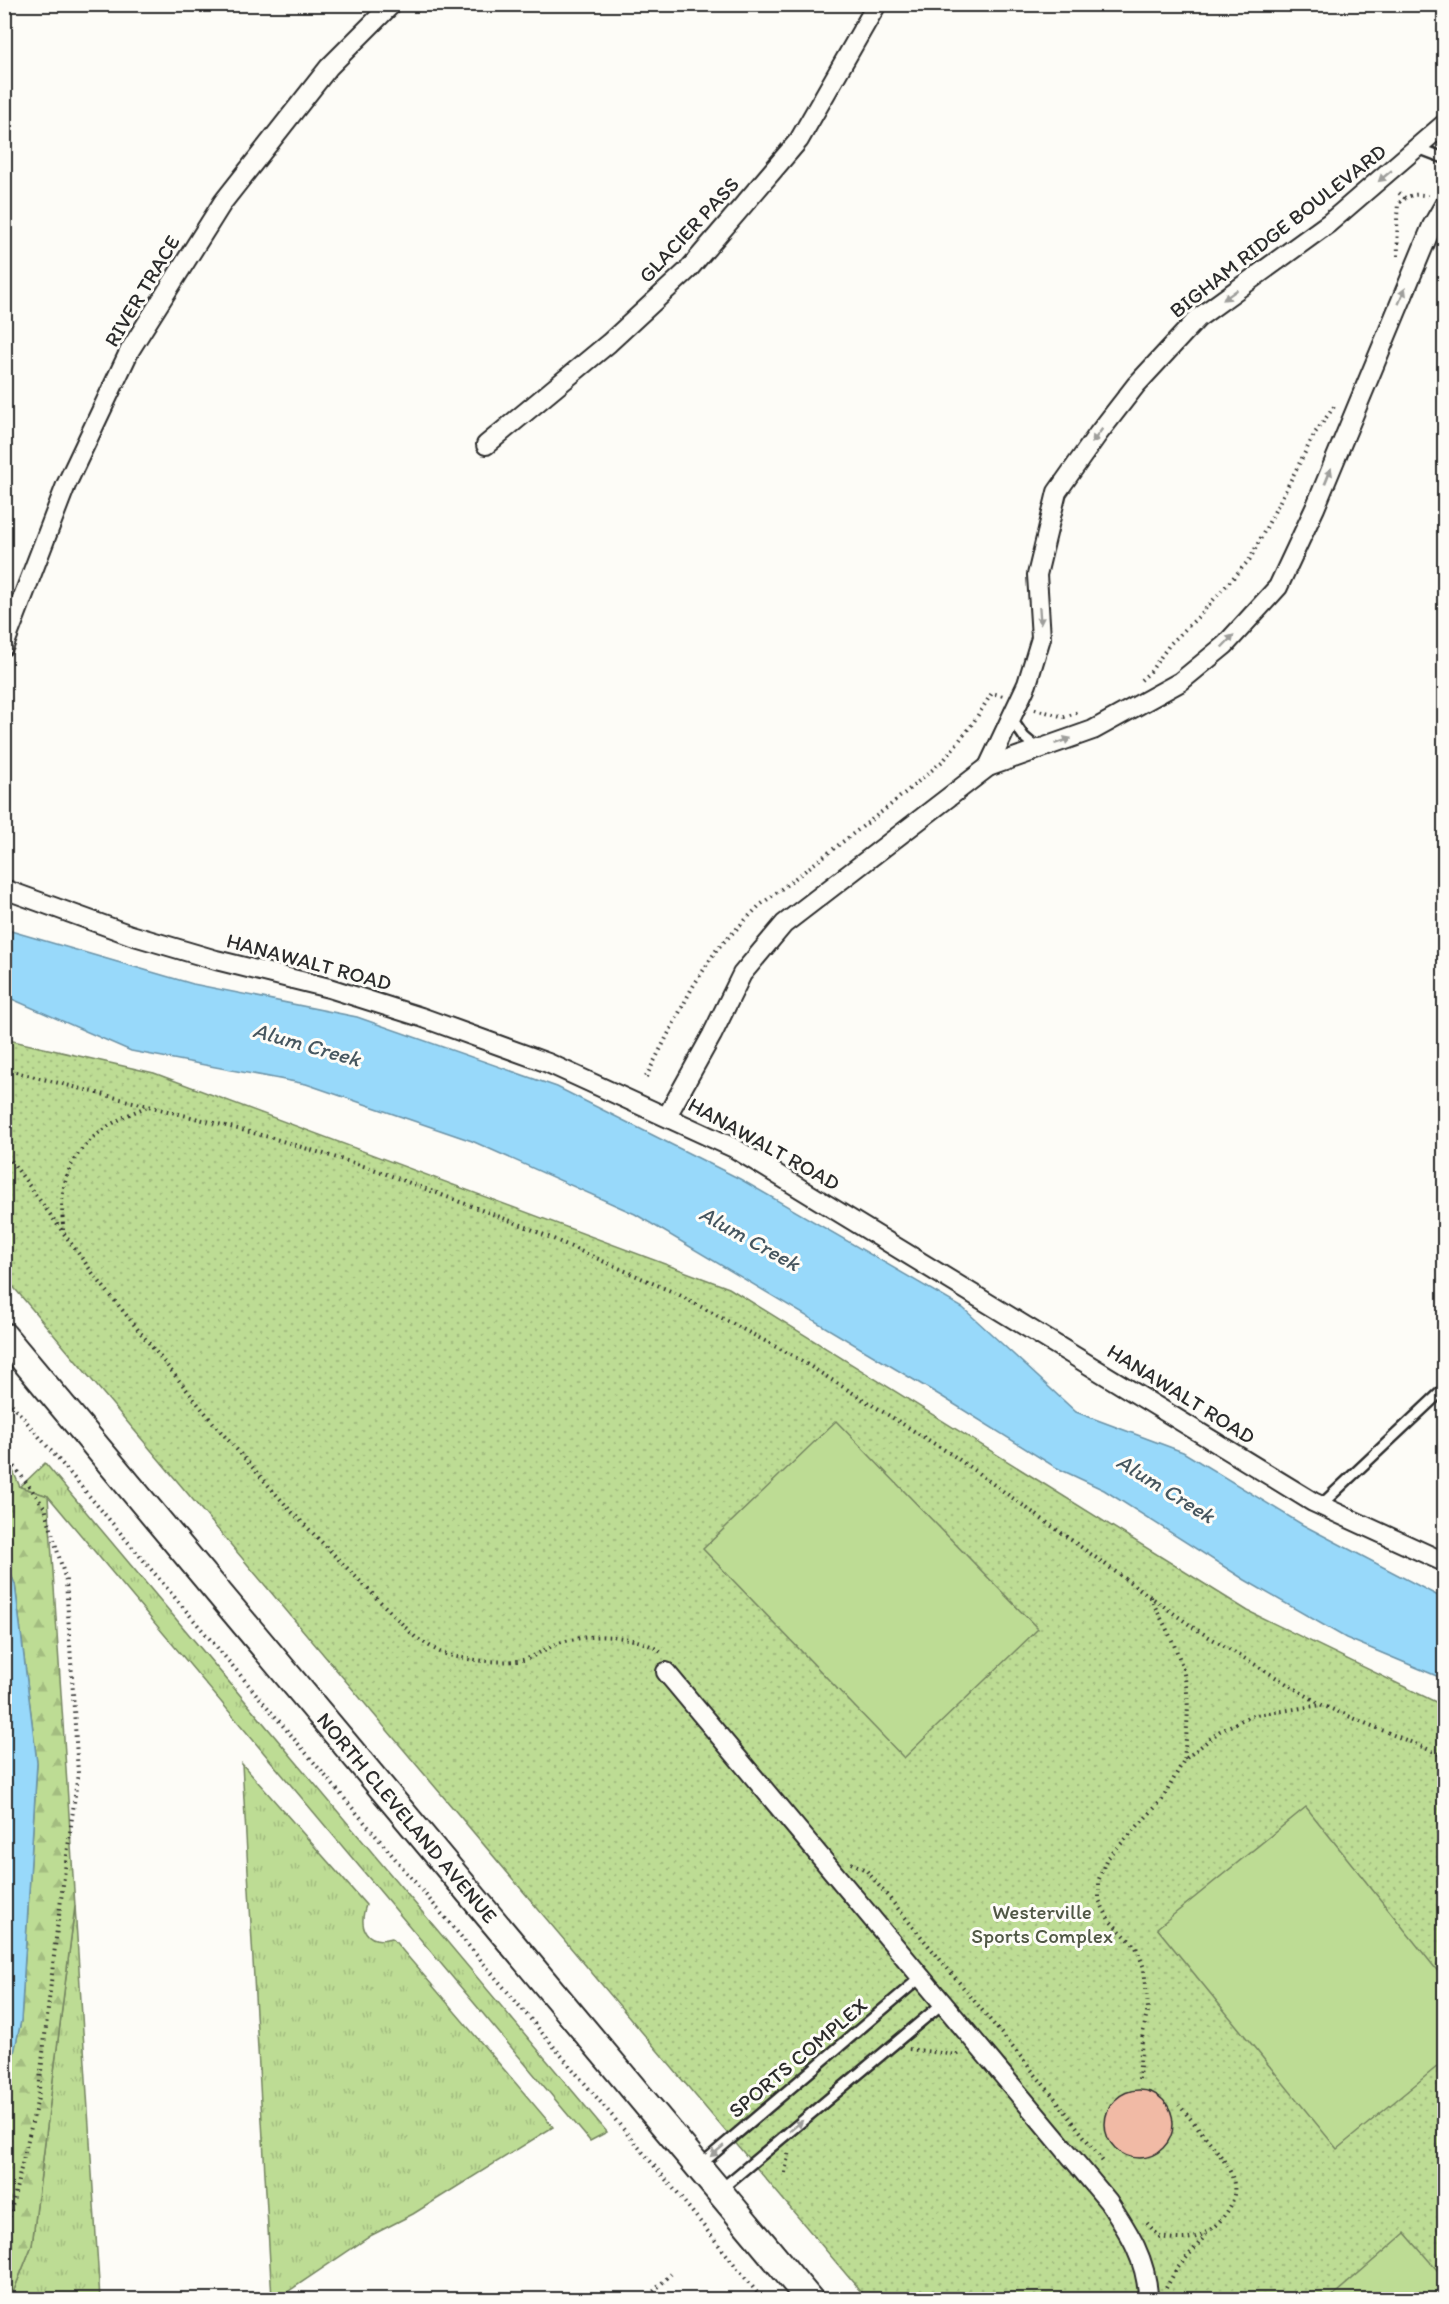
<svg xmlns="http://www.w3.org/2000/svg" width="1449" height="2304" font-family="Itim,sans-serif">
	<defs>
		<pattern id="grass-tufts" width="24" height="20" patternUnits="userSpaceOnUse" patternTransform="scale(1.5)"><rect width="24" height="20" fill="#bddc94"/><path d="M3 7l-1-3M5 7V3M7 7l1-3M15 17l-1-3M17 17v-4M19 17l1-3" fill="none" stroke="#a3bd80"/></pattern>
		<pattern id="forest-firs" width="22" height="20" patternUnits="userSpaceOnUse" patternTransform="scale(1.5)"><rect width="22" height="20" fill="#bddc94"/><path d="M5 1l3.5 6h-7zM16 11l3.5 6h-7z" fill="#a3bd80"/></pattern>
		<pattern id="park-dots" width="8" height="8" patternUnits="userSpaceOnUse" patternTransform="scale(1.5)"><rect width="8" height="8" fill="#bddc94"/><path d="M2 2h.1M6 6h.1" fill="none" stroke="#a3bd80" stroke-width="1.8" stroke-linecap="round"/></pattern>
	</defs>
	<rect width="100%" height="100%" fill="#fdfcf7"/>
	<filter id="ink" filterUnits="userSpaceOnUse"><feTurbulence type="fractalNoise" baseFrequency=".0167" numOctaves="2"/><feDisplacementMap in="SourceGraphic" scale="12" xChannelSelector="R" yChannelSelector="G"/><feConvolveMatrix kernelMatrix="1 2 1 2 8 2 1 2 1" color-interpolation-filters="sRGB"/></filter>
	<g filter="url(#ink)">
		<g fill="url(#grass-tufts)" stroke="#748460" stroke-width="1.5">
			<path d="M45,1463L607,2132L590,2141L48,1496L20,1487Z"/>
			<path d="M242,1764L366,1905C358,1928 366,1945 392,1938L553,2127L413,2214L372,2235L277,2299H272Z"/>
			<path d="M75,1906L100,2299L10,2300L32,2245Z"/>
		</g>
		<path fill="url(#forest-firs)" stroke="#748460" stroke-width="1.5" d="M4,1450L20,1487L48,1496L75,1906L32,2245L10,2300L4,2299V2094L21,2021L37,1763L15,1584L5,1562Z"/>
		<path fill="url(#park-dots)" stroke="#748460" stroke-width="1.5" d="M4,1039L154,1073L729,1288L1248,1611L1444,1706V2299H867L5,1277Z"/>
		<g fill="#bddc94" stroke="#748460" stroke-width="1.5">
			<path d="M836,1421L1038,1629L904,1758L703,1549Z"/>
			<path d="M1306,1807L1444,1979V2061L1337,2149L1157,1928Z"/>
			<path d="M1405,2233L1444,2278V2299H1329Z"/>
		</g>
		<g fill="#98d9fa" stroke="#6c93a7" stroke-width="1.5">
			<path d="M4,929L193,984L357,1017L557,1087L740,1179L963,1308L1076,1412L1183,1452L1303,1525L1444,1599V1679L1346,1638L1245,1580L1104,1490L1055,1467L941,1396L635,1214L472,1141L306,1084L131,1051L5,996Z"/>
			<path d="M5,1562L15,1584L37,1763L21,2021L5,2094Z"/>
		</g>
		<circle fill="#f1baa5" stroke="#2b2b2b" stroke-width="1.5" cx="1139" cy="2124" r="34"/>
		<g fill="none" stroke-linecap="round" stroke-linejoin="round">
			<g stroke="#2b2b2b" stroke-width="14">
				<g id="service">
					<path d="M1418,148L1444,158"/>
					<path d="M1011,718L1024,737L1038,749"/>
					<path d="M1321,1505L1444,1389"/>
					<path d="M699,2166L921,1977"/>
					<path d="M721,2189L943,2003"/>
				</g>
			</g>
			<g stroke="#2b2b2b" stroke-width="22">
				<g id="minor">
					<path d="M486,445L609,343L688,270L799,140L877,4"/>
					<path d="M4,646L66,485L130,350L223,202L329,67L392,4"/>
					<path d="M988,767L1027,684L1041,638L1037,575L1057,492L1098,434L1136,385L1198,318L1329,223L1444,124"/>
					<path d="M4,889L131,935L216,960L329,988L421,1017L548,1063L734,1148L1313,1502L1444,1562"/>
					<path d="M667,1116L712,1035L742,974L784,924L988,767L1093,730L1180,682L1225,645L1278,587L1315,508L1432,226L1444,205"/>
					<path d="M666,1672L1108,2201C1128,2231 1148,2261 1148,2300"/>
				</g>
			</g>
			<g stroke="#2b2b2b" stroke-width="30">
				<path id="secondary" d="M4,1336L810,2300"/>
			</g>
			<g stroke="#2b2b2b" stroke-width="4" stroke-dasharray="1.5 4.5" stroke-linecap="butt">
				<path d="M1399,193L1405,198"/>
				<path d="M1398,256L1397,217L1398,204C1408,195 1415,193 1428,196"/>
				<path d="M1141,680L1150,672L1170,644L1199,616L1250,559L1315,433L1336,404"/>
				<path d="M1035,709L1064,717L1079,712"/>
				<path d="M4,1069L269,1137L373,1169L524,1226L675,1293L795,1357L954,1456L1194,1628L1322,1705L1444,1756"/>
				<path d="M646,1077L692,988L717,949L759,906L888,807L944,760L973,723L992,693L1003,696"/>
				<path d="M4,1151L94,1275L215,1425L291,1511L416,1638C424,1642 432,1648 440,1652C460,1660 495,1663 517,1661C531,1660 545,1648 559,1643C591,1633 636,1633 664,1654"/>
				<path d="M63,1230C63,1218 61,1205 63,1193C69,1146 107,1123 146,1107"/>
				<path d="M4,1395L673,2188L763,2300"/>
				<path d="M4,1452L45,1508L66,1581L78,1773L57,1929L38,2098L4,2239"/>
				<path d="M1150,1597C1164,1625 1182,1654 1186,1685C1190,1710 1186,1735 1184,1760L1220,1731L1250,1716L1321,1705"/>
				<path d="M851,1863L866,1870L1058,2102L1104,2163"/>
				<path d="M909,2049L956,2055L960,2052"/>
				<path d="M1139,2079L1142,2038L1148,2008L1144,1968L1136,1947L1109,1920L1099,1900V1879L1106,1860L1162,1800L1184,1760"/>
				<path d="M785,2173L789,2150"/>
				<path d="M1147,2223L1160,2237C1185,2241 1200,2241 1219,2222C1248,2191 1231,2168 1209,2141C1199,2129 1189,2117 1179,2105"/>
				<path d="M1166,2288L1176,2270L1206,2235"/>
				<path d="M645,2300L671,2274"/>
			</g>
			<use href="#service" stroke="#fdfcf7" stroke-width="9"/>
			<use href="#minor" stroke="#fdfcf7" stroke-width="18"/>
			<use href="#secondary" stroke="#fdfcf7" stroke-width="26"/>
		</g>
		<defs><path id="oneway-solid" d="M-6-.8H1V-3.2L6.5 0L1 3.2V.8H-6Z" transform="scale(1.5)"/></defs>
		<g fill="#9e9e9b">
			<use href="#oneway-solid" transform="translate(1385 176) rotate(140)"/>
			<use href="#oneway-solid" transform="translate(1230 295) rotate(144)"/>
			<use href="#oneway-solid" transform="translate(1402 296) rotate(-67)"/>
			<use href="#oneway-solid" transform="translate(1097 436) rotate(126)"/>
			<use href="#oneway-solid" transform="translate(1328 476) rotate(-68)"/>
			<use href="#oneway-solid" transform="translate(1040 616) rotate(86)"/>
			<use href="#oneway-solid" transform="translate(1228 641) rotate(-46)"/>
			<use href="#oneway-solid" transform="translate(1063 741) rotate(-19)"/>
			<use href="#oneway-solid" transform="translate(796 2126) rotate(-40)"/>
			<use href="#oneway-solid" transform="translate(717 2151) rotate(140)"/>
		</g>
	</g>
	<g text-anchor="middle" stroke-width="6" stroke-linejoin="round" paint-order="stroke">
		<g font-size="21" fill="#2b2b2b" stroke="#fdfcf7">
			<text transform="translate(689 230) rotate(-47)" y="7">GLACIER PASS</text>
			<text transform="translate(1278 231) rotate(-38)" y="7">BIGHAM RIDGE BOULEVARD</text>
			<text transform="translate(142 291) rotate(-59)" y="7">RIVER TRACE</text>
			<text transform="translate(309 962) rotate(15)" y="7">HANAWALT ROAD</text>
			<text transform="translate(764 1144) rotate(29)" y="7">HANAWALT ROAD</text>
			<text transform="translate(1181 1394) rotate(32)" y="7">HANAWALT ROAD</text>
			<text transform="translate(407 1818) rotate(50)" y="7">NORTH CLEVELAND AVENUE</text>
			<text transform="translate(798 2058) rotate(-40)" y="7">SPORTS COMPLEX</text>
		</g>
		<g font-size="21" fill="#505745" stroke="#fdfcf7">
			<text x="1042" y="1919">Westerville<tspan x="1042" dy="24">Sports Complex</tspan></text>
		</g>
		<g font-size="22" font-style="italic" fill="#46565f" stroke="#fdfcf7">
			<text transform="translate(307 1044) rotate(16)" y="8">Alum Creek</text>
			<text transform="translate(750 1238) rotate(29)" y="8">Alum Creek</text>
			<text transform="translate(1166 1488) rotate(32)" y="8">Alum Creek</text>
		</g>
	</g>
	<rect width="1449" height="2304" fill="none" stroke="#fdfcf7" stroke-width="24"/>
	<rect x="12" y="12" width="1425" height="2280" fill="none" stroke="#2b2b2b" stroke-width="2" filter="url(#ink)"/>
</svg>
